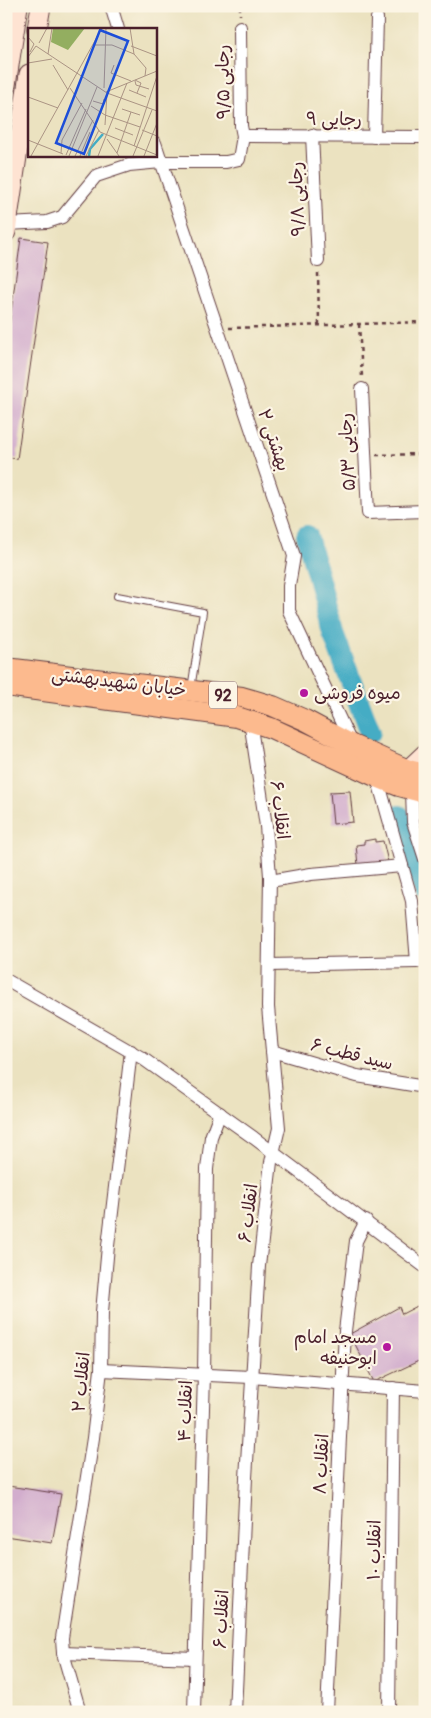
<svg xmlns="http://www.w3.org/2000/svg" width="431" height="1718" font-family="Pangolin,'Playpen Sans Arabic',sans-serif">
	<rect width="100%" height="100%" fill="#fcf5e5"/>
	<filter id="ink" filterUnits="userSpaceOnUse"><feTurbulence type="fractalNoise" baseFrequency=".02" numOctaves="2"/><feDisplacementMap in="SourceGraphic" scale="10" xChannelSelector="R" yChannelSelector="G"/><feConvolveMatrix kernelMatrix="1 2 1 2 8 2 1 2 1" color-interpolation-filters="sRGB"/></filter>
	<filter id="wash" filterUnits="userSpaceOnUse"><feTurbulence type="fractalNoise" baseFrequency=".0096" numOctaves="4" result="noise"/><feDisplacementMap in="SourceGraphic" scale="20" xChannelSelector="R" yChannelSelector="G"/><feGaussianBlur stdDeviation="1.12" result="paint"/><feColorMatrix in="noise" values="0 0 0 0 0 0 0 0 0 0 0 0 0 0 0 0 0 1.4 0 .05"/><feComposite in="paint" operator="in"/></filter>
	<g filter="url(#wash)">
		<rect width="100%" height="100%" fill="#ebe2c0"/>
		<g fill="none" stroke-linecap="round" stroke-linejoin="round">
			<g stroke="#44acc4" stroke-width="22">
				<path d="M307,536L333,633L370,732"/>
				<path d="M399,816L425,892"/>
			</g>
		</g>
		<g id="blocks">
			<g fill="#d2adcd">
				<path d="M21,238L48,242L17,459L6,457V350Z"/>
				<path d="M350,791L353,822L333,824L330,792Z"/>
				<path d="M375,839V842L383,841L388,862L358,865L356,845L364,844V841Z"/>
				<path d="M423,1303L425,1306V1358L374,1382L350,1334L399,1307L402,1314Z"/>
				<path d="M8,1486L61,1494L52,1543L6,1536V1497Z"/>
			</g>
		</g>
	</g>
	<g filter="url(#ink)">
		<use href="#blocks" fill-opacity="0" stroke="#623c41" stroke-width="1"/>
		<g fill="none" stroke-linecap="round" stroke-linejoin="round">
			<g stroke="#623c41" stroke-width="8">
				<path id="lane" d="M117,596L203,612L191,689"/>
			</g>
			<g stroke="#623c41" stroke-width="14">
				<g id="street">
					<path d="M111,6L118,29"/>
					<path d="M312,135L318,261"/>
					<path d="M243,136L425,137"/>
					<path d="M374,137L377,18"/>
					<path d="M155,143L294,556L289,586V611L352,745"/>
					<path d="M7,224L47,222L62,217L96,176L129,165L161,162H226L239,159L243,136L241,126L240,27"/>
					<path d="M362,389L368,513L425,511"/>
					<path d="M412,790L413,822L425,859"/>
					<path d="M270,881L311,874L402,866"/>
					<path d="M269,965L417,962L412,901L377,777"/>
					<path d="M6,980L142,1058L254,1138L425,1267"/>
					<path d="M272,1051L357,1076L425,1087"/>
					<path d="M101,1370L251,1377L425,1391"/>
					<path d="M63,1653L195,1658"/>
					<path d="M80,1712L63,1653L62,1638L93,1438L101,1370L102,1312L108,1246L131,1051"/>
					<path d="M194,1712L204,1375L207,1169L211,1137L220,1113"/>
					<path d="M235,1712L246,1478L259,1266L271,1162L279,1128L268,1007L270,876L266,826L250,721"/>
					<path d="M327,1712L345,1331L356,1241L366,1221"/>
					<path d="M389,1712L393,1388"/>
				</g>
			</g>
			<g stroke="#623c41" stroke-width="21">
				<g id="secondary">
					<path d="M37,29L41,6"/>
					<path d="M6,85L18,6"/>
					<path d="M6,232L29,74"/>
					<path d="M402,781L408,770L425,754"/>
				</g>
			</g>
			<g stroke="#623c41" stroke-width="22">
				<g id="primary">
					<path d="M6,668L242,697L273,706L305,720L352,745L408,770L425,774"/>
					<path d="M6,686L237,717L271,728L377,777L399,786L425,793"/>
				</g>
			</g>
			<g stroke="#623c41" stroke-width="2.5" stroke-dasharray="4 4" stroke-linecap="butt">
				<path d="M240,6V15"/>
				<path d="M318,273L319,324"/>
				<path d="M359,324L362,377"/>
				<path d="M229,328L425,322"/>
				<path d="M376,455L425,454"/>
			</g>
			<use href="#lane" stroke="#fff" stroke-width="6"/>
			<use href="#street" stroke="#fff" stroke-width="12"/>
			<use href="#secondary" stroke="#fee3d2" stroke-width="19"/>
			<use href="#primary" stroke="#fcba8e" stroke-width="20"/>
		</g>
	</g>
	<g fill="#b5179e" stroke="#fcf5e5" stroke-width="2">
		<circle cx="304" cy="693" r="5"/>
		<circle cx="387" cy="1347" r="5"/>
	</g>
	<g text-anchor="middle" stroke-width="4.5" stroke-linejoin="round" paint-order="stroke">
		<rect fill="#fcf5e5" stroke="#7f5f63" stroke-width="1" x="209" y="681.5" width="28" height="27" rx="4"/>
		<g font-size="16" font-weight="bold" fill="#4a1f2b">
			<text x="223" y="701">92</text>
		</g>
		<g font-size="18" fill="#4a1f2b" stroke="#fcf5e5">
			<text transform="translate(223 82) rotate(-91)" y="6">رجایی ۹/۵</text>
			<text transform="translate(334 119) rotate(1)" y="6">رجایی ۹</text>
			<text transform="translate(297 199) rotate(-92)" y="6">رجایی ۹/۸</text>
			<text transform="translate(274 440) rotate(71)" y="6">بهشتی ۲</text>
			<text transform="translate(347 452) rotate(-93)" y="6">رجایی ۵/۳</text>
			<text transform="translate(119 682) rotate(7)" y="6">خیابان شهیدبهشتی</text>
			<text transform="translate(280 810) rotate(83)" y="6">انقلاب ۶</text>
			<text transform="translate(352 1054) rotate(14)" y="6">سید قطب ۶</text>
			<text transform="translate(248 1213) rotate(-83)" y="6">انقلاب ۶</text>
			<text transform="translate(81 1382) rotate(-85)" y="6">انقلاب ۲</text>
			<text transform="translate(185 1411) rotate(-88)" y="6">انقلاب ۴</text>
			<text transform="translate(321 1464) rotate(-87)" y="6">انقلاب ۸</text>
			<text transform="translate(374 1550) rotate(-89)" y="6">انقلاب ۱۰</text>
			<text transform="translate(221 1619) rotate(-87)" y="6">انقلاب ۶</text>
		</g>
		<g font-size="18" fill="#4a1f2b" stroke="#fcf5e5" text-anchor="start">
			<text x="314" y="699">میوه فروشی</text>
			<text x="377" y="1343" text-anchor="end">مسجد امام<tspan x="377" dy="21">ابوحنیفه</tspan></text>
		</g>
	</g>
	<g transform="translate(28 28)">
		<rect width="129" height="129" fill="#ebe2c0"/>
		<path d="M25,0H57L40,22L23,14Z" fill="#93ae60"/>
		<path fill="none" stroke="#44acc4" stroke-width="2.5" d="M61,128L62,121L75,106"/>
		<path fill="none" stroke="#ab9484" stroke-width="1" d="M102,0L106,26M0,9L6,16L2,24M11,15L19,0M66,17H84L106,26L118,40L117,48M103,18L129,28M20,26L24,0M0,29L8,18L79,65L129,83M0,35L24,31M25,37L40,62M86,37L83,45L103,53M107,52L113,55L109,65M107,53L108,57L121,61M42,60L72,104L129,127M76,60L78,0M101,62L118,69M78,64L129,43M0,69L30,80M65,73L75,76L76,71M63,78L77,87L112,99M94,81L112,87M77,97L79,65M87,100L105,107M114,102L129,108M79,111L91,128M0,112L35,126M106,118L129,48M33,125L34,112L54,75M89,125L103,84M38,127L58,81M3,128L74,0M41,128L69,59M47,128L65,92M52,128L62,104M58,128L71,102M70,128L99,55M105,128L124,82M116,128L129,95"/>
		<path fill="#1d4ed8" fill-opacity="0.15" stroke="#1d4ed8" stroke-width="2.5" d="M72,2L100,13L56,126L28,115Z"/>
		<rect width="129" height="129" fill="none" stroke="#4a1f2b" stroke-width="2.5"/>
	</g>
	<rect width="431" height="1718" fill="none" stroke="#fcf5e5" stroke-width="25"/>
</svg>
